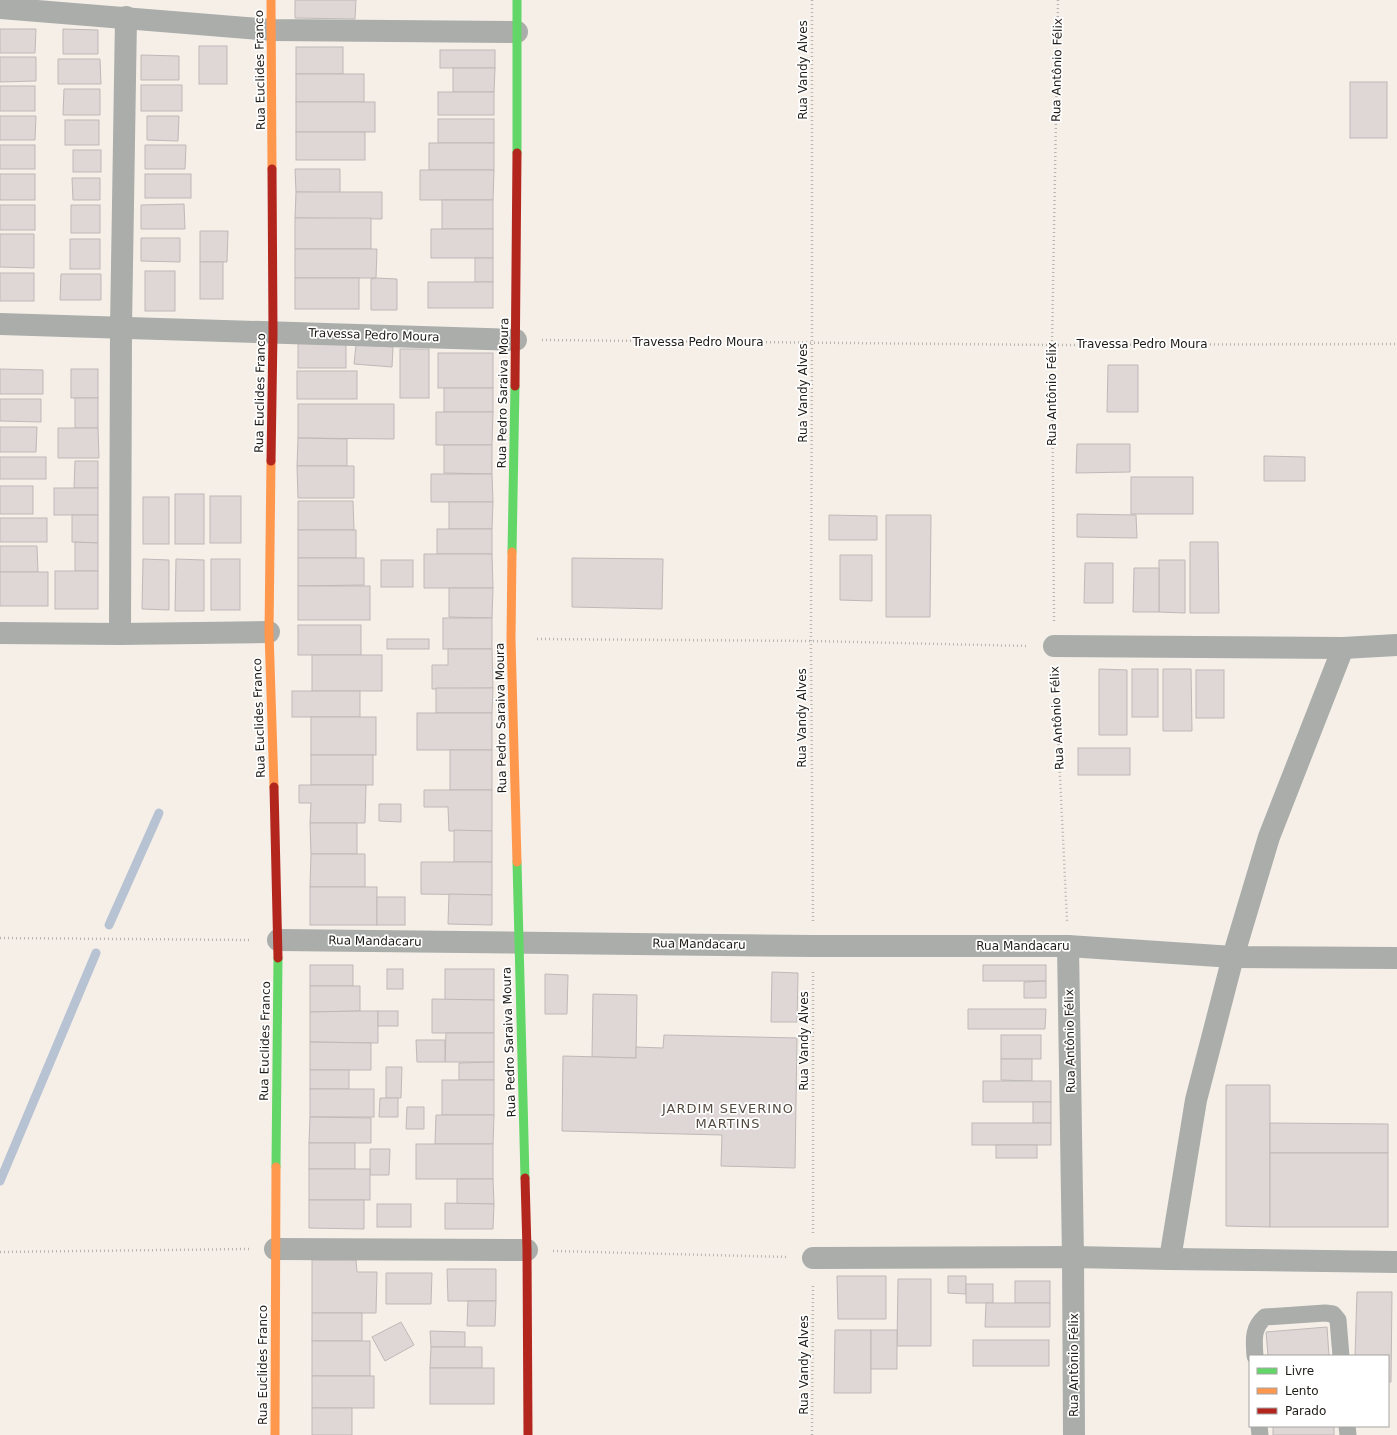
<svg xmlns="http://www.w3.org/2000/svg" width="1397" height="1435" font-family="'DejaVu Sans',sans-serif">
	<rect width="100%" height="100%" fill="#f5efe8"/>
	<g fill="none" stroke-linecap="round" stroke-linejoin="round">
		<g stroke="#b7c2d2" stroke-width="9">
			<path d="M109,925L159,813"/>
			<path d="M0,1181L96,953"/>
		</g>
	</g>
	<g fill="#dfd6d6" stroke="#beb9b7">
		<path d="M295,0H356L355,19L295,18Z"/>
		<path d="M0,29H36L35,53H0Z"/>
		<path d="M63,29L98,30V54H63Z"/>
		<rect x="199" y="46" width="28" height="38"/>
		<rect x="296" y="47" width="47" height="27"/>
		<rect x="440" y="50" width="55" height="18"/>
		<path d="M141,55L179,56V80H141Z"/>
		<path d="M0,57H36V81L0,82Z"/>
		<path d="M58,59H100L101,84H58Z"/>
		<path d="M453,68H495L494,92H453Z"/>
		<rect x="296" y="74" width="68" height="28"/>
		<rect x="1350" y="82" width="37" height="56"/>
		<rect x="141" y="85" width="41" height="26"/>
		<rect x="0" y="86" width="35" height="25"/>
		<path d="M64,89H100V115H63Z"/>
		<rect x="438" y="92" width="56" height="23"/>
		<rect x="296" y="102" width="79" height="30"/>
		<path d="M0,116H36L35,140H0Z"/>
		<path d="M147,116H179L178,141L147,140Z"/>
		<rect x="438" y="119" width="56" height="24"/>
		<rect x="65" y="120" width="34" height="25"/>
		<rect x="296" y="132" width="69" height="28"/>
		<rect x="429" y="143" width="65" height="27"/>
		<rect x="0" y="145" width="35" height="24"/>
		<path d="M145,145H186L185,169H145Z"/>
		<rect x="73" y="150" width="28" height="22"/>
		<path d="M295,169H340V193L296,192Z"/>
		<path d="M420,170H494L493,200H420Z"/>
		<rect x="0" y="174" width="35" height="26"/>
		<rect x="145" y="174" width="46" height="24"/>
		<path d="M72,178H100V200H73Z"/>
		<path d="M296,192H382V219L295,218Z"/>
		<rect x="442" y="200" width="51" height="29"/>
		<path d="M184,204L185,229H141V205Z"/>
		<rect x="0" y="205" width="35" height="25"/>
		<rect x="71" y="205" width="29" height="28"/>
		<rect x="295" y="218" width="76" height="31"/>
		<rect x="431" y="229" width="62" height="29"/>
		<path d="M200,231H228L227,262H200Z"/>
		<path d="M0,234H34V268L0,267Z"/>
		<path d="M141,238H180V262L141,261Z"/>
		<rect x="70" y="239" width="30" height="30"/>
		<path d="M295,249H377L376,278H295Z"/>
		<rect x="475" y="258" width="18" height="24"/>
		<rect x="200" y="262" width="23" height="37"/>
		<rect x="145" y="271" width="30" height="40"/>
		<rect x="0" y="273" width="34" height="28"/>
		<path d="M61,274H101V300H60Z"/>
		<rect x="295" y="278" width="64" height="31"/>
		<path d="M376,278L397,279V310H371V279Z"/>
		<rect x="428" y="282" width="65" height="26"/>
		<rect x="298" y="343" width="48" height="25"/>
		<path d="M356,345L393,347L392,367L354,364Z"/>
		<rect x="400" y="349" width="29" height="49"/>
		<rect x="438" y="353" width="55" height="35"/>
		<path d="M1108,365H1138V412H1107Z"/>
		<path d="M0,369L43,370V394H0Z"/>
		<rect x="71" y="369" width="27" height="29"/>
		<rect x="297" y="371" width="60" height="28"/>
		<rect x="444" y="388" width="49" height="24"/>
		<rect x="75" y="398" width="23" height="30"/>
		<path d="M0,399H41V422L0,421Z"/>
		<path d="M298,404H394V439L298,438Z"/>
		<path d="M436,412H493L492,445H436Z"/>
		<path d="M0,427H37L36,452H0Z"/>
		<path d="M58,428H98L99,458H58Z"/>
		<path d="M298,438L347,439V466H297Z"/>
		<path d="M1077,444H1130V472L1076,473Z"/>
		<path d="M444,445H492V474L444,473Z"/>
		<path d="M1264,456L1305,457V481H1264Z"/>
		<rect x="0" y="457" width="46" height="22"/>
		<path d="M75,461H98V488H74Z"/>
		<path d="M297,466H354V498H298Z"/>
		<path d="M431,474H492L493,502H431Z"/>
		<rect x="1131" y="477" width="62" height="37"/>
		<rect x="0" y="486" width="33" height="28"/>
		<rect x="54" y="488" width="44" height="27"/>
		<rect x="175" y="494" width="29" height="50"/>
		<rect x="210" y="496" width="31" height="47"/>
		<rect x="143" y="497" width="26" height="47"/>
		<path d="M298,501H353L354,530H298Z"/>
		<path d="M449,502H493L492,529H449Z"/>
		<path d="M1077,514L1136,515L1137,538L1077,537Z"/>
		<path d="M72,515H98V543L72,542Z"/>
		<path d="M829,515L877,516V540H829Z"/>
		<path d="M886,515H931L930,617H886Z"/>
		<rect x="0" y="518" width="47" height="24"/>
		<rect x="437" y="529" width="55" height="25"/>
		<rect x="298" y="530" width="58" height="28"/>
		<path d="M75,542L98,543V571H75Z"/>
		<path d="M1190,542H1218L1219,613H1190Z"/>
		<path d="M0,546H37L38,572H0Z"/>
		<path d="M424,554H492L493,588H424Z"/>
		<path d="M840,555H872V601L840,600Z"/>
		<path d="M298,558H364V585L298,586Z"/>
		<path d="M572,558L663,559L662,609L572,607Z"/>
		<path d="M143,559L169,560V610L142,609Z"/>
		<path d="M176,559L204,560V611H175Z"/>
		<rect x="211" y="559" width="29" height="51"/>
		<rect x="381" y="560" width="32" height="27"/>
		<path d="M1159,560H1185V613L1159,612Z"/>
		<path d="M1085,563H1113V603H1084Z"/>
		<path d="M1134,568H1159V612H1133Z"/>
		<rect x="55" y="571" width="43" height="38"/>
		<rect x="0" y="572" width="48" height="34"/>
		<rect x="298" y="586" width="72" height="34"/>
		<path d="M449,588H493L492,618L449,617Z"/>
		<rect x="443" y="618" width="49" height="31"/>
		<rect x="298" y="625" width="63" height="30"/>
		<rect x="387" y="639" width="42" height="10"/>
		<path d="M448,649H492L493,688L432,689V665H448Z"/>
		<rect x="312" y="655" width="70" height="36"/>
		<path d="M1099,669L1127,670V735H1099Z"/>
		<rect x="1132" y="669" width="26" height="48"/>
		<path d="M1163,669H1191L1192,731H1163Z"/>
		<rect x="1196" y="670" width="28" height="48"/>
		<path d="M436,688H493L492,713H436Z"/>
		<rect x="292" y="691" width="68" height="26"/>
		<rect x="417" y="713" width="75" height="37"/>
		<rect x="311" y="717" width="65" height="38"/>
		<rect x="1078" y="748" width="52" height="27"/>
		<rect x="450" y="750" width="42" height="40"/>
		<rect x="311" y="755" width="62" height="30"/>
		<path d="M299,785H366L365,823H310L311,803H299Z"/>
		<path d="M424,790H492V831H449L448,807H424Z"/>
		<path d="M379,804H401V822L379,821Z"/>
		<path d="M310,823H357V854H311Z"/>
		<path d="M454,830L492,831V862H454Z"/>
		<path d="M311,854H365V887H310Z"/>
		<path d="M421,862H492V895L421,894Z"/>
		<rect x="310" y="887" width="67" height="38"/>
		<path d="M449,894L492,895V925L448,924Z"/>
		<rect x="377" y="897" width="28" height="28"/>
		<rect x="310" y="965" width="43" height="21"/>
		<rect x="983" y="965" width="63" height="16"/>
		<rect x="387" y="969" width="16" height="20"/>
		<rect x="445" y="969" width="49" height="31"/>
		<path d="M772,972L798,973L797,1022H771Z"/>
		<path d="M545,974L568,975L567,1014H545Z"/>
		<path d="M1046,981V998H1024V982Z"/>
		<path d="M310,986H360V1011L310,1012Z"/>
		<path d="M593,994L637,995L636,1058L592,1057Z"/>
		<path d="M432,999L494,1000V1033H432Z"/>
		<path d="M968,1009H1046L1045,1029H968Z"/>
		<path d="M360,1011H378V1043L310,1042V1012Z"/>
		<rect x="378" y="1011" width="20" height="15"/>
		<path d="M446,1033H494V1062H445Z"/>
		<path d="M664,1035L797,1038L795,1168L721,1166L722,1135L562,1131L563,1056L636,1058V1047L663,1048Z"/>
		<rect x="1001" y="1035" width="40" height="24"/>
		<path d="M416,1040H445V1062H417Z"/>
		<path d="M310,1042L371,1043V1070H310Z"/>
		<path d="M1001,1059H1032V1081L1001,1080Z"/>
		<path d="M494,1062V1080H459V1063Z"/>
		<path d="M386,1067H402L401,1098H386Z"/>
		<rect x="310" y="1070" width="39" height="19"/>
		<rect x="442" y="1080" width="52" height="35"/>
		<rect x="983" y="1081" width="68" height="21"/>
		<path d="M1226,1085H1270V1227L1226,1226Z"/>
		<rect x="310" y="1089" width="64" height="28"/>
		<path d="M380,1098H398V1117H379Z"/>
		<rect x="1033" y="1102" width="18" height="21"/>
		<path d="M407,1107H424V1129H406Z"/>
		<path d="M436,1115H494L493,1144H435Z"/>
		<path d="M310,1117L371,1118V1143H309Z"/>
		<rect x="972" y="1123" width="79" height="22"/>
		<path d="M1270,1123L1388,1124V1153H1270Z"/>
		<rect x="309" y="1143" width="46" height="26"/>
		<rect x="416" y="1144" width="77" height="35"/>
		<rect x="996" y="1145" width="41" height="13"/>
		<path d="M370,1149H390L389,1175H370Z"/>
		<rect x="1270" y="1153" width="118" height="74"/>
		<rect x="309" y="1169" width="61" height="31"/>
		<path d="M457,1179H493L494,1204H457Z"/>
		<path d="M309,1200H364V1229L309,1228Z"/>
		<path d="M445,1203L494,1204L493,1229H445Z"/>
		<rect x="377" y="1204" width="34" height="23"/>
		<path d="M312,1260H356L357,1272H377L376,1313H312Z"/>
		<path d="M447,1269H496V1301H448Z"/>
		<path d="M386,1273H432L431,1304H386Z"/>
		<path d="M837,1276H886V1319H838Z"/>
		<path d="M948,1276H966V1294L948,1293Z"/>
		<path d="M898,1279H931V1346H897Z"/>
		<rect x="1015" y="1281" width="35" height="22"/>
		<rect x="966" y="1284" width="27" height="19"/>
		<path d="M1357,1292H1392L1391,1382H1388V1356H1355Z"/>
		<path d="M468,1301H496L495,1326H467Z"/>
		<path d="M986,1303H1050V1327H985Z"/>
		<rect x="312" y="1313" width="50" height="28"/>
		<path d="M401,1322L414,1345L385,1361L372,1337Z"/>
		<path d="M1327,1327L1329,1356H1268L1266,1332Z"/>
		<path d="M835,1330H871V1393H834Z"/>
		<rect x="871" y="1330" width="26" height="39"/>
		<path d="M430,1331L465,1332V1347H431Z"/>
		<rect x="973" y="1340" width="76" height="26"/>
		<rect x="312" y="1341" width="58" height="35"/>
		<path d="M431,1347H482V1368H430Z"/>
		<rect x="430" y="1368" width="64" height="36"/>
		<rect x="312" y="1376" width="62" height="32"/>
		<rect x="312" y="1408" width="40" height="27"/>
		<rect x="1273" y="1426" width="61" height="9"/>
	</g>
	<g fill="none" stroke-linecap="round" stroke-linejoin="round">
		<g stroke="#b6b5b1" stroke-width="2.5" stroke-dasharray="1 3" stroke-linecap="butt">
			<path d="M812,0V343L811,641L813,921"/>
			<path d="M542,340L1052,345L1397,344"/>
			<path d="M1054,621L1052,345L1058,0"/>
			<path d="M537,639L811,641L1028,646"/>
			<path d="M1055,672L1067,921"/>
			<path d="M0,938L251,940"/>
			<path d="M813,1233V972"/>
			<path d="M553,1251L788,1257"/>
			<path d="M0,1252L249,1249"/>
			<path d="M812,1435L813,1284"/>
		</g>
		<g stroke="#aaadaa" stroke-width="17">
			<path d="M1255,1356C1254,1341 1252,1328 1265,1317L1325,1313L1333,1314L1338,1320L1341,1356"/>
			<path d="M1259,1426L1260,1435"/>
			<path d="M1347,1426L1348,1435"/>
		</g>
		<g stroke="#aaadaa" stroke-width="22">
			<path d="M0,8L272,30L517,32"/>
			<path d="M0,324L516,340"/>
			<path d="M0,633L120,634L269,632"/>
			<path d="M120,634L121,328L126,17"/>
			<path d="M1054,646L1343,648L1397,645"/>
			<path d="M278,940L813,946H1068L1233,957L1397,958"/>
			<path d="M1068,946L1073,1257L1074,1435"/>
			<path d="M275,1249L527,1250"/>
			<path d="M813,1258L1073,1257L1170,1259L1397,1262"/>
			<path d="M1170,1259L1196,1100L1233,957L1269,837L1343,648"/>
		</g>
		<g stroke="#63d668" stroke-width="9">
			<path d="M517,153V0"/>
			<path d="M512,552L515,386"/>
			<path d="M517,862L525,1178"/>
			<path d="M276,1167L278,958"/>
		</g>
		<g stroke="#ff974d" stroke-width="9">
			<path d="M271,0L272,169"/>
			<path d="M271,461L269,632L274,787"/>
			<path d="M512,552L511,639L517,862"/>
			<path d="M275,1435L276,1167"/>
		</g>
		<g stroke="#b3261e" stroke-width="9">
			<path d="M515,386L517,153"/>
			<path d="M271,461L273,332L272,169"/>
			<path d="M274,787L278,958"/>
			<path d="M525,1178L527,1250L528,1435"/>
		</g>
	</g>
	<g text-anchor="middle" stroke-width="3.5" stroke-linejoin="round" paint-order="stroke">
		<g font-size="12" fill="#1f1b16" stroke="#fff">
			<text transform="translate(260 70) rotate(-91)" y="4">Rua Euclides Franco</text>
			<text transform="translate(803 70) rotate(-90)" y="4">Rua Vandy Alves</text>
			<text transform="translate(1057 70) rotate(-89)" y="4">Rua Antônio Félix</text>
			<text transform="translate(374 335) rotate(2)" y="4">Travessa Pedro Moura</text>
			<text x="698" y="346">Travessa Pedro Moura</text>
			<text x="1142" y="348">Travessa Pedro Moura</text>
			<text transform="translate(260 393) rotate(-89)" y="4">Rua Euclides Franco</text>
			<text transform="translate(503 393) rotate(-89)" y="4">Rua Pedro Saraiva Moura</text>
			<text transform="translate(803 393) rotate(-90)" y="4">Rua Vandy Alves</text>
			<text transform="translate(1052 394) rotate(-90)" y="4">Rua Antônio Félix</text>
			<text transform="translate(259 718) rotate(-92)" y="4">Rua Euclides Franco</text>
			<text transform="translate(501 718) rotate(-91)" y="4">Rua Pedro Saraiva Moura</text>
			<text transform="translate(802 718) rotate(-90)" y="4">Rua Vandy Alves</text>
			<text transform="translate(1057 718) rotate(-93)" y="4">Rua Antônio Félix</text>
			<text transform="translate(375 941) rotate(1)" y="4">Rua Mandacaru</text>
			<text transform="translate(699 944) rotate(1)" y="4">Rua Mandacaru</text>
			<text x="1023" y="950">Rua Mandacaru</text>
			<text transform="translate(265 1041) rotate(-89)" y="4">Rua Euclides Franco</text>
			<text transform="translate(804 1041) rotate(-90)" y="4">Rua Vandy Alves</text>
			<text transform="translate(1070 1041) rotate(-91)" y="4">Rua Antônio Félix</text>
			<text transform="translate(509 1042) rotate(-92)" y="4">Rua Pedro Saraiva Moura</text>
			<text transform="translate(263 1365) rotate(-90)" y="4">Rua Euclides Franco</text>
			<text transform="translate(804 1365) rotate(-90)" y="4">Rua Vandy Alves</text>
			<text transform="translate(1074 1365) rotate(-90)" y="4">Rua Antônio Félix</text>
		</g>
		<g font-size="13" letter-spacing="1" fill="#544a40" stroke="#fff">
			<text x="728" y="1113">JARDIM SEVERINO<tspan x="728" dy="15">MARTINS</tspan></text>
		</g>
	</g>
	<rect x="1249" y="1355" width="140" height="72" fill="#ffffff" stroke="#a5a4a2"/>
	<rect x="1257" y="1368" width="20" height="6" fill="#63d668" stroke="#a5a4a2"/>
	<text x="1285" y="1375" font-size="12" fill="#1f1b16">Livre</text>
	<rect x="1257" y="1388" width="20" height="6" fill="#ff974d" stroke="#a5a4a2"/>
	<text x="1285" y="1395" font-size="12" fill="#1f1b16">Lento</text>
	<rect x="1257" y="1408" width="20" height="6" fill="#b3261e" stroke="#a5a4a2"/>
	<text x="1285" y="1415" font-size="12" fill="#1f1b16">Parado</text>
</svg>
